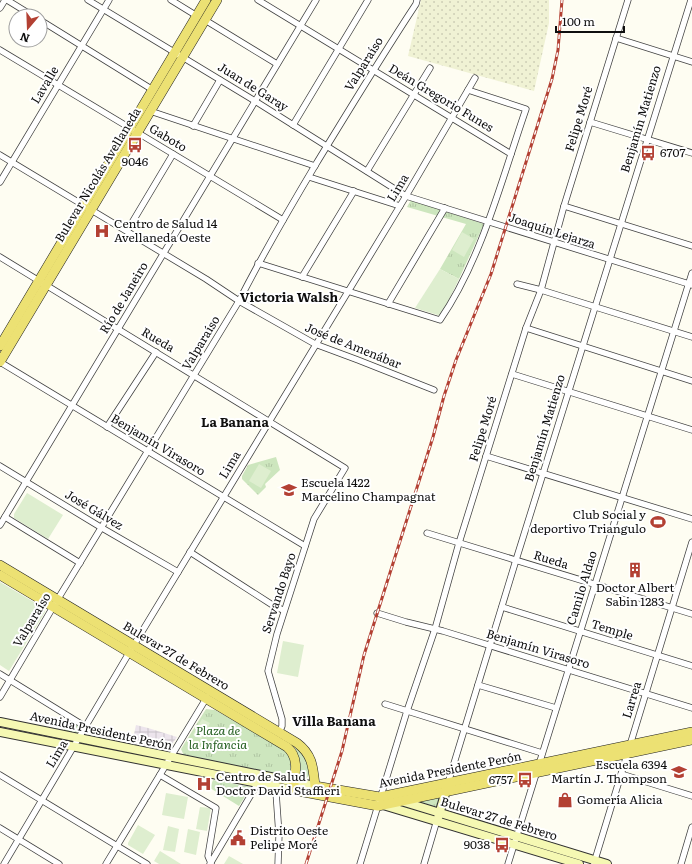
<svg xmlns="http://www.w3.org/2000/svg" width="692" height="864" font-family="Literata,serif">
	<defs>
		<pattern id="industrial-grid" width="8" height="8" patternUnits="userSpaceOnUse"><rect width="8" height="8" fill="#ece4ec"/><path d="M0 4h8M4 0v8" fill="none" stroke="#c9c2c9"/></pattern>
		<pattern id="farmland-dots" width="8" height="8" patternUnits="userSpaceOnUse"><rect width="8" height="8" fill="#f0f2d4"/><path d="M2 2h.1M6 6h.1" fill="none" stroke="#cdceb5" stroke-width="1.8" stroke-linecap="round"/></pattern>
		<pattern id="park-tufts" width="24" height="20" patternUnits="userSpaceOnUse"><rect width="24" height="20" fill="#cde6be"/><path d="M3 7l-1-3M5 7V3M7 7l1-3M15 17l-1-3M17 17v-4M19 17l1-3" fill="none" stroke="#afc4a2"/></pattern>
	</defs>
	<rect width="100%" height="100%" fill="#fefdf2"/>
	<path fill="url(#industrial-grid)" d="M136,725L148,728L177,737L168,750L132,743Z"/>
	<path fill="url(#farmland-dots)" d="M421,0H549V23L534,91L408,56Z"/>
	<path fill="#cde6be" d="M298,746C305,753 317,776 303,780C293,774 304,761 295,749Z"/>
	<g fill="url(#park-tufts)">
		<path d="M411,200L484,224L459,279L440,269L466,224L407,207Z"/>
		<path d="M276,457L280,470L265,484L266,487L258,495L242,479V476L248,465Z"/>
		<path d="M206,709L215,710L287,751C292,760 291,767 290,777L184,756L181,749Z"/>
		<path d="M67,717L81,727V731L79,734L63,733Z"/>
		<path d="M213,780L251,787L239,806L210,788Z"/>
		<path d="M442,796L438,807L418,802Z"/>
	</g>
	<g fill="#deeecf">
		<path d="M462,232L474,239L464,257L452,250Z"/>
		<path d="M440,269L459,279L441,316L415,308Z"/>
		<path d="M259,464L271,471L261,488L249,481Z"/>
		<path d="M27,493L63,515L48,539L14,518V514Z"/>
		<path d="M0,582L44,608L45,612L9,671L0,665Z"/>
		<path d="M283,641L304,645L298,677L277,673Z"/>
		<path d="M202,719L210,723L201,739L193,735Z"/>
		<path d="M166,793L188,797L184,819L162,815Z"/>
		<path d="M200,807L211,808L207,831L196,829Z"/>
		<path d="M138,825L155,835L143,854L128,845V843Z"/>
		<path d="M168,826L179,829L175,852L163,850Z"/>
		<path d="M188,829L200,832L196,855L184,852Z"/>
		<path d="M160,851L181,864H159L154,861Z"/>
		<path d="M229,856L243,864H224Z"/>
	</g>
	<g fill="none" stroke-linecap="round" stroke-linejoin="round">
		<g stroke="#424242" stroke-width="7">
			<g id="minor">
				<path d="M7,0L33,16"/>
				<path d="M88,0L255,101L406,196L692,285"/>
				<path d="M171,0L197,16"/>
				<path d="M258,0L511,154"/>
				<path d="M0,8L5,0"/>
				<path d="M40,20L153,90"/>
				<path d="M205,20L277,64"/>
				<path d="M616,38L692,62"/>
				<path d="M0,50L283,220"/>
				<path d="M150,111L315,166"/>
				<path d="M590,122L692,153"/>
				<path d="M293,125L368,0"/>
				<path d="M193,126L220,80"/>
				<path d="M0,155L206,279L239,301L315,344L358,360L434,390"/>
				<path d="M367,171L430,68"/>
				<path d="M309,177L400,206"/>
				<path d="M0,182L109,0"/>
				<path d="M564,206L692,246"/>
				<path d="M127,231L173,154"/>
				<path d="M0,257L345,468L314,519L277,634L268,671L282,719V726L279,733"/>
				<path d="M258,263L440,320C482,259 502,178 526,109L468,90"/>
				<path d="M302,277L354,191"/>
				<path d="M517,284L541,290L692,337"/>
				<path d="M388,304L445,208"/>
				<path d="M526,328L692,381"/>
				<path d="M0,362L305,546"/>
				<path d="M512,374L692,430"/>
				<path d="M107,427L156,352"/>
				<path d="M486,456L692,519"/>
				<path d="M0,466L102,528L178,572"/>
				<path d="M5,517L80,563"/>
				<path d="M0,525L316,0"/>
				<path d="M427,533L692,614"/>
				<path d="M190,552L274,606L283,610"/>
				<path d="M502,607L692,666"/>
				<path d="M377,613L406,622L443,631L692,708"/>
				<path d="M0,674L86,727"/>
				<path d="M478,685L556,708"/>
				<path d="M0,697L53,607L239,301C263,254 289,209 316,164C349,110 381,57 416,4L417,0"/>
				<path d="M385,704L542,753"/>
				<path d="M621,774L692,796"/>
				<path d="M0,775L147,864"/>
				<path d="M160,775L216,808L208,856L211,863"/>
				<path d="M275,778L279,835L278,864"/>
				<path d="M448,783L516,560L691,0"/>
				<path d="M0,828L59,864"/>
				<path d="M594,863L692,542"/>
				<path d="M4,864L129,653L406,196L475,78"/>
				<path d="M106,864L207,697"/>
				<path d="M210,864L259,781"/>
				<path d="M360,864L407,711L435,629L459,543L526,328L541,290L564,206L628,0"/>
				<path d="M424,864L437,820"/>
				<path d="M508,864L692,273"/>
				<path d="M681,864L692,827"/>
			</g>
		</g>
		<g stroke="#313131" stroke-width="10">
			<g id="secondary">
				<path d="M0,722L315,786"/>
				<path d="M0,732L293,790"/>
				<path d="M401,801L607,864"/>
				<path d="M383,805L579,864"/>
				<path d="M438,818L447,787"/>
			</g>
		</g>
		<g stroke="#202020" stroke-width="10">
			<g id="primary">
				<path d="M0,346L206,0"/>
				<path d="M0,362L217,0"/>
				<path d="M0,565L297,743C313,755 313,768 315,786L380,797L692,732"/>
				<path d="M0,575L287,747C300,758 295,775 293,790L378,806L692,740"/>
			</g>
		</g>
		<use href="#minor" stroke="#fff" stroke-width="5.5"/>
		<use href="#secondary" stroke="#f5f8b3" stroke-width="8"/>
		<use href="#primary" stroke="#ece173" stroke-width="9"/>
		<g stroke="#b34033" stroke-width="3">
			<path id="rail" d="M306,864L342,751L364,655L433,437L444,396L456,360L491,274L552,79L558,50L562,0"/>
		</g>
		<use href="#rail" stroke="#fff" stroke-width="1.5" stroke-dasharray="4.5" stroke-linecap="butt"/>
	</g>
	<defs>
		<g id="bus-bare" transform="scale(1.2)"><path d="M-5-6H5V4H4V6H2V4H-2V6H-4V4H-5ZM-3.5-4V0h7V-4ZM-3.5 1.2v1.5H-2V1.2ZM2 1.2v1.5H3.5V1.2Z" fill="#b34033" stroke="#fff" stroke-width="2.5" paint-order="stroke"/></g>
		<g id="hospital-bare" transform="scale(1.2)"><path d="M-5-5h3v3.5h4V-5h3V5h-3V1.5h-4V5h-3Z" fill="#b34033" stroke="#fff" stroke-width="2.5" paint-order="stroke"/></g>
		<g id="school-bare" transform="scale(1.2)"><path d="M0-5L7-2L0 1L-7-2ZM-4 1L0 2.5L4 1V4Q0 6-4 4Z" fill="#b34033" stroke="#fff" stroke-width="2.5" paint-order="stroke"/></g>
		<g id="stadium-bare" transform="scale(1.2)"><path d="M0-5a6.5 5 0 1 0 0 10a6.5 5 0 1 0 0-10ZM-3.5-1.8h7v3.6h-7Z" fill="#b34033" stroke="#fff" stroke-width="2.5" paint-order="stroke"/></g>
		<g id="building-bare" transform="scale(1.2)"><path d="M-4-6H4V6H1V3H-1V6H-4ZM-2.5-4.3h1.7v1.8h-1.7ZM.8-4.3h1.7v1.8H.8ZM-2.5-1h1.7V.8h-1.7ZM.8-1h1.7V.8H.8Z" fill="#b34033" stroke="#fff" stroke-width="2.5" paint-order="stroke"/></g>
		<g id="shop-bare" transform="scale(1.2)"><path d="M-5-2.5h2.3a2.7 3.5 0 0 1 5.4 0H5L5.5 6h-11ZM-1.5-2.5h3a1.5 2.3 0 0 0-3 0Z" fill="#b34033" stroke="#fff" stroke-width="2.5" paint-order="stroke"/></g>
		<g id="civic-bare" transform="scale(1.2)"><path d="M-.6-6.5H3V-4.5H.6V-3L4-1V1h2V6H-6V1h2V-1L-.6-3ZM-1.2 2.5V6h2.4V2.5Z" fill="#b34033" stroke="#fff" stroke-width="2.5" paint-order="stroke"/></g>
	</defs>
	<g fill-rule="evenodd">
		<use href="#bus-bare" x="135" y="145"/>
		<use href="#bus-bare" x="648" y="153"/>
		<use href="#hospital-bare" x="102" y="231"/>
		<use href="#school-bare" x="289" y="490"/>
		<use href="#stadium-bare" x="658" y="522"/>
		<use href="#building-bare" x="635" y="570"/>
		<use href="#school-bare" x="679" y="772"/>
		<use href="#bus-bare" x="525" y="780"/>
		<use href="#hospital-bare" x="204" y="784"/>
		<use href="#shop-bare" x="565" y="800"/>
		<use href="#civic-bare" x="238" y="838"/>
		<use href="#bus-bare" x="502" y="845"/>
	</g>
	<g text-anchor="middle" stroke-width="4" stroke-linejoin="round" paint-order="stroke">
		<g font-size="12" fill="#0f0f0f" stroke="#fff">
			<text transform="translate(364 64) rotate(-58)" y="4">Valparaíso</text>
			<text transform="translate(45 85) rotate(-59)" y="4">Lavalle</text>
			<text transform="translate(253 87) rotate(32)" y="4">Juan de Garay</text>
			<text transform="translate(441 98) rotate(31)" y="4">Deán Gregorio Funes</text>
			<text transform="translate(579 119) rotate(-73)" y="4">Felipe Moré</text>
			<text transform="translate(641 119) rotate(-73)" y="4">Benjamín Matienzo</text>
			<text transform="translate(168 138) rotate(31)" y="4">Gaboto</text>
			<text transform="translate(98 175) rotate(-59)" y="4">Bulevar Nicolás Avellaneda</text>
			<text transform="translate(398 188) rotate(-59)" y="4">Lima</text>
			<text transform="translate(552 231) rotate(18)" y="4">Joaquín Lejarza</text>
			<text transform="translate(124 298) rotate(-59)" y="4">Río de Janeiro</text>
			<text transform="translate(158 340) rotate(31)" y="4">Rueda</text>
			<text transform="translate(201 343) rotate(-59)" y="4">Valparaíso</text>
			<text transform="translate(353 346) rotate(22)" y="4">José de Amenábar</text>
			<text transform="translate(545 428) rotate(-73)" y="4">Benjamín Matienzo</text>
			<text transform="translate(483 429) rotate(-73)" y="4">Felipe Moré</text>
			<text transform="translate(158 445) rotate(31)" y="4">Benjamín Virasoro</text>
			<text transform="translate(230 465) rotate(-59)" y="4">Lima</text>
			<text transform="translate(94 510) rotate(31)" y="4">José Gálvez</text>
			<text transform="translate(551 560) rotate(17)" y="4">Rueda</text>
			<text transform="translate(582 588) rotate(-73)" y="4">Camilo Aldao</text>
			<text transform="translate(279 593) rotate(-72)" y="4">Servando Bayo</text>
			<text transform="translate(32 620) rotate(-59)" y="4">Valparaíso</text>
			<text transform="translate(612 630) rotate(17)" y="4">Temple</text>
			<text transform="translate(538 649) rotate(17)" y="4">Benjamín Virasoro</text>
			<text transform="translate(176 656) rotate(31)" y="4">Bulevar 27 de Febrero</text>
			<text transform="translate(632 700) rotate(-73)" y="4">Larrea</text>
			<text transform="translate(101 731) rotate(12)" y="4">Avenida Presidente Perón</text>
			<text transform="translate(57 754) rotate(-59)" y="4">Lima</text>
			<text transform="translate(450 770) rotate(-11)" y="4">Avenida Presidente Perón</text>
			<text transform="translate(499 819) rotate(17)" y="4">Bulevar 27 de Febrero</text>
		</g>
		<g font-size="12" fill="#0f0f0f" stroke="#fff" text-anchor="start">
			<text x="660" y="157">6707</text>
			<text x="135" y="166" text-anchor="middle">9046</text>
			<text x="114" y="228">Centro de Salud 14<tspan x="114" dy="14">Avellaneda Oeste</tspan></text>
			<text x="301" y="487">Escuela 1422<tspan x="301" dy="14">Marcelino Champagnat</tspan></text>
			<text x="646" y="519" text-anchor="end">Club Social y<tspan x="646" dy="14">deportivo Triangulo</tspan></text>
			<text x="635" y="592" text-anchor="middle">Doctor Albert<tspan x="635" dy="14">Sabin 1283</tspan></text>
			<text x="667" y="769" text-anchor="end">Escuela 6394<tspan x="667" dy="14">Martín J. Thompson</tspan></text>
			<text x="216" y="781">Centro de Salud<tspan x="216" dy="14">Doctor David Staffieri</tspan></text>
			<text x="513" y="784" text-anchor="end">6757</text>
			<text x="577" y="804">Gomería Alicia</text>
			<text x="250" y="835">Distrito Oeste<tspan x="250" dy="14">Pelipe Moré</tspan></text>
			<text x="490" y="849" text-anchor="end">9038</text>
		</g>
		<g font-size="12" font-style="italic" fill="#286124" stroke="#fff">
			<text x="218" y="735">Plaza de<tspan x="218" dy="14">la Infancia</tspan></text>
		</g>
		<g font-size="13" font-weight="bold" fill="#0f0f0f" stroke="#fff">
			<text x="289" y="302">Victoria Walsh</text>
			<text x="235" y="427">La Banana</text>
			<text x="334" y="726">Villa Banana</text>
		</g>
	</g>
	<g transform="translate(28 28) rotate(199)"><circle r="19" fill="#ffffff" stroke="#9f9f9f"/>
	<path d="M0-3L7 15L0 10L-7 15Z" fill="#b34033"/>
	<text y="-6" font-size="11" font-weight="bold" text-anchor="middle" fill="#0f0f0f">N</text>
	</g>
	<path d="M556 26v6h68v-6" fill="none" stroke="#0f0f0f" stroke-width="2"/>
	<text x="562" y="26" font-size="12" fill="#0f0f0f" stroke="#ffffff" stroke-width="3" paint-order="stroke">100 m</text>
</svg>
